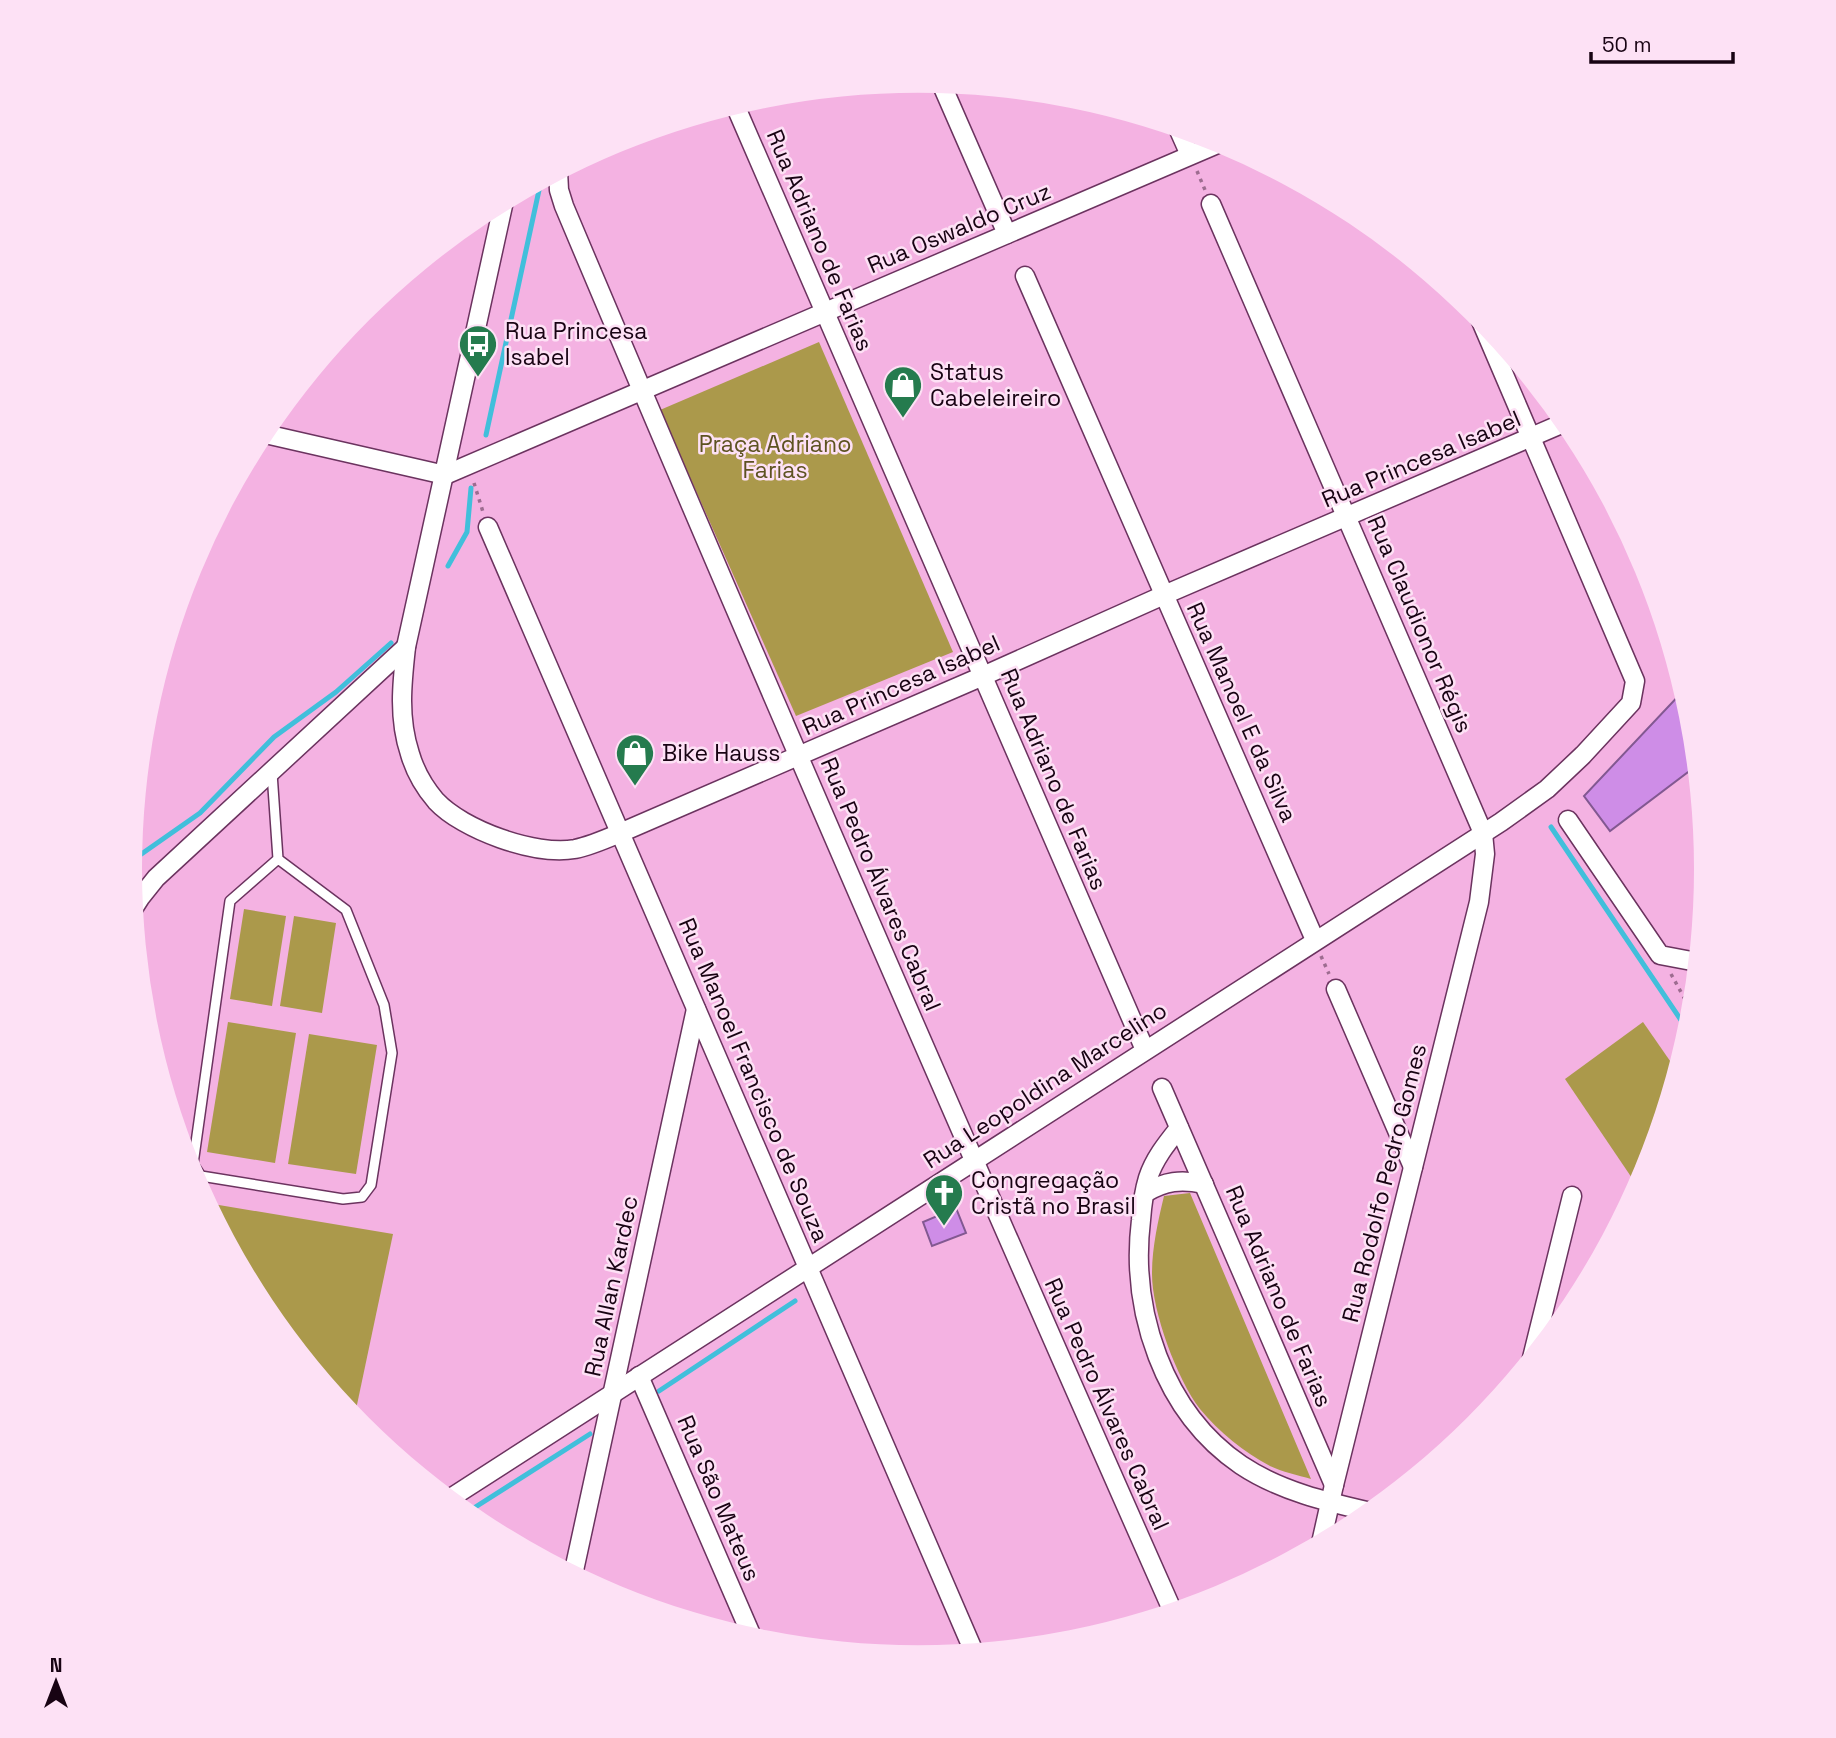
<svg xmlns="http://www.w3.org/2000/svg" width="1836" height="1738" font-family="'Space Grotesk',sans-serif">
	<rect width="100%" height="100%" fill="#f4b2e2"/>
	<g fill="#ab994b">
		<path d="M819,342L953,652L796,716L660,410Z"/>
		<path d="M244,909L286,916L272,1006L230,999Z"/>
		<path d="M294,916L336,923L322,1013L280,1006Z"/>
		<path d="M228,1022L296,1033L275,1163L207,1152Z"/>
		<path d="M1643,1022L1677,1071L1646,1171L1638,1187L1565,1079Z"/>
		<path d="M309,1034L377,1045L356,1174L288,1164Z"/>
		<path d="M1190,1193L1311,1479C1298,1475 1282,1472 1270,1466C1244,1452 1219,1432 1200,1409C1177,1379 1152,1312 1152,1274C1152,1248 1158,1221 1164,1196Z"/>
		<path d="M207,1203L393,1234L354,1419L262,1307Z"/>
	</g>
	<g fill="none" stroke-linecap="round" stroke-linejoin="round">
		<g stroke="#41bfdb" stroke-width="5">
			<path d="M486,435L541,181"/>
			<path d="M448,566L467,532L471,488"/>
			<path d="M1551,827L1689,1032"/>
			<path d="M130,862L200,813L274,737L336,692L391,643"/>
			<path d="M659,1391L795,1301"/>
			<path d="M466,1513L590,1434"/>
		</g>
	</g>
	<g fill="#ce8de7" stroke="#825891" stroke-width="2">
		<path d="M1684,690L1691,716L1696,766L1610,831L1584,796Z"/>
		<path d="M956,1208L966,1233L932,1246L923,1222Z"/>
	</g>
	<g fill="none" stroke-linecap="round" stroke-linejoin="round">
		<g stroke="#6b335f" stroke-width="12">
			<path id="service" d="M272,773L278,859L346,910L384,1005L392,1053L371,1185L362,1197L343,1199L201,1176L193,1164L230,901L278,859"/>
		</g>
		<g stroke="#6b335f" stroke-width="21">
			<g id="minor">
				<path d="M941,83L1007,234"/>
				<path d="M735,105L1145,1050"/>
				<path d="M1178,128L1190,155"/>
				<path d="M558,171L559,190L564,206C762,676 966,1145 1173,1612"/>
				<path d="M504,201L406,647C402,683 398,718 410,754C415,771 424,787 436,801C463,830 535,856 575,849C590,846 606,839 620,833L983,676L1164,595L1566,422"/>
				<path d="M1211,204L1483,833L1485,854L1479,902L1334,1485L1321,1543"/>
				<path d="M1025,276L1315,940"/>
				<path d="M261,433L445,475"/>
				<path d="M445,475L1222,142"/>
				<path d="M488,527L974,1652"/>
				<path d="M1568,820L1660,955L1697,962"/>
				<path d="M133,909L140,898L156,878L406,647"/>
				<path d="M1336,989L1413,1167"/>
				<path d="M1162,1088L1334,1485"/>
				<path d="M1179,1128C1167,1143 1154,1159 1148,1178C1144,1191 1142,1206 1141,1220C1130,1310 1163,1412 1241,1465C1280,1491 1327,1502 1371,1512"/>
				<path d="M1145,1193C1165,1181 1181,1179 1204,1184"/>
				<path d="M1532,1358L1572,1196"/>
				<path d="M639,1376L753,1639"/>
				<path d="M449,1499L1501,822L1547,789L1583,755L1631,703L1635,681L1478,314"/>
				<path d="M573,1575L696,1009"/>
			</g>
		</g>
		<g stroke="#9d6c90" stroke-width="3.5" stroke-dasharray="3.5 5" stroke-linecap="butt">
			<path d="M1197,171L1205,190"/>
			<path d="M474,483L483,512"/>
			<path d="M1321,956L1329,974"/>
			<path d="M1671,974L1692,1012"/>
		</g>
		<use href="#service" stroke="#fff" stroke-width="9"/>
		<use href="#minor" stroke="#fff" stroke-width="18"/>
	</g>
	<defs>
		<g id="bus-pin" transform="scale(2.0125)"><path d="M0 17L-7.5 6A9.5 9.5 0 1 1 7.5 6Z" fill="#257b4e" stroke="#fde1f5"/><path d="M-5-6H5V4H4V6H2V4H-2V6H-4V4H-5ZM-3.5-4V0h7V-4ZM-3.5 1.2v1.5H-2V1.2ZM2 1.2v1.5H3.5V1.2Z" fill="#fff"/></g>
		<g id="shop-pin" transform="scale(2.0125)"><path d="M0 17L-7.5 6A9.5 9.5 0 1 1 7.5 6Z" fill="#257b4e" stroke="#fde1f5"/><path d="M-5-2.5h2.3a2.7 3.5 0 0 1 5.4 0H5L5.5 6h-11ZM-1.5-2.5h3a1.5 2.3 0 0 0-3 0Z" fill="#fff"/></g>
		<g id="church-pin" transform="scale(2.0125)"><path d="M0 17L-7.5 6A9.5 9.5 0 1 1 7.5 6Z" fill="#257b4e" stroke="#fde1f5"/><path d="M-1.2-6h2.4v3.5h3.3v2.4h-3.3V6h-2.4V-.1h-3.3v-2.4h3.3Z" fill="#fff"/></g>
	</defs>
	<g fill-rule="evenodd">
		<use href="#bus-pin" x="478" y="344"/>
		<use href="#shop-pin" x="903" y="385"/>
		<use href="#shop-pin" x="635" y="753"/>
		<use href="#church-pin" x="944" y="1193"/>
	</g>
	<g text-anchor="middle" stroke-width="5" stroke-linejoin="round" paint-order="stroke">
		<g font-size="23" fill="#180313" stroke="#fde1f5">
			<text transform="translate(959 228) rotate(-23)" y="8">Rua Oswaldo Cruz</text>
			<text transform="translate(820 240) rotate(67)" y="8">Rua Adriano de Farias</text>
			<text transform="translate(1421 459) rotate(-23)" y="8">Rua Princesa Isabel</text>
			<text transform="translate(1420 624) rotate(67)" y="8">Rua Claudionor Régis</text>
			<text transform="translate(901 685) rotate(-24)" y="8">Rua Princesa Isabel</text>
			<text transform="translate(1242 712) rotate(66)" y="8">Rua Manoel E da Silva</text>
			<text transform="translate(1054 779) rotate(67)" y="8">Rua Adriano de Farias</text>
			<text transform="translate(881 884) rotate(67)" y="8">Rua Pedro Álvares Cabral</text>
			<text transform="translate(754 1080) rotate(67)" y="8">Rua Manoel Francisco de Souza</text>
			<text transform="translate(1045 1085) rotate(-33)" y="8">Rua Leopoldina Marcelino</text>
			<text transform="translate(1384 1183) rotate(-76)" y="8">Rua Rodolfo Pedro Gomes</text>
			<text transform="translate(611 1286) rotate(-78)" y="8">Rua Allan Kardec</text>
			<text transform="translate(1279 1296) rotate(67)" y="8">Rua Adriano de Farias</text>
			<text transform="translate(1107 1404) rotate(66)" y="8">Rua Pedro Álvares Cabral</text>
			<text transform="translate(719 1498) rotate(67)" y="8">Rua São Mateus</text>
		</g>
		<g font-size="23" fill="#180313" stroke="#fde1f5" text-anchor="start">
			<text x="505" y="339">Rua Princesa<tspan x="505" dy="26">Isabel</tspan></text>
			<text x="930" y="380">Status<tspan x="930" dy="26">Cabeleireiro</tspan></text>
			<text x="662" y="761">Bike Hauss</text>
			<text x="971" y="1188">Congregação<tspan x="971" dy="26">Cristã no Brasil</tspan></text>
		</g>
		<g font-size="23" fill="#5d5221" stroke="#fde1f5">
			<text x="775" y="452">Praça Adriano<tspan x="775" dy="26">Farias</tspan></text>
		</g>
	</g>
	<path d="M0 0H1836V1738H0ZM142 869a776 776 0 1 1 1552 0a776 776 0 1 1-1552 0Z" fill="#fde1f5" fill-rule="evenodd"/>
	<g transform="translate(56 1682)" stroke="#fde1f5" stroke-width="5" paint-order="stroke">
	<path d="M0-5L12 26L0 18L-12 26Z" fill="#180313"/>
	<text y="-10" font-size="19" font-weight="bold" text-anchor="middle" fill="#180313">N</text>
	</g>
	<path d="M1591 52v10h142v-10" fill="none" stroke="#180313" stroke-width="3.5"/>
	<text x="1602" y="52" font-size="21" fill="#180313" stroke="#fde1f5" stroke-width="5" paint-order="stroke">50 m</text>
</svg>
